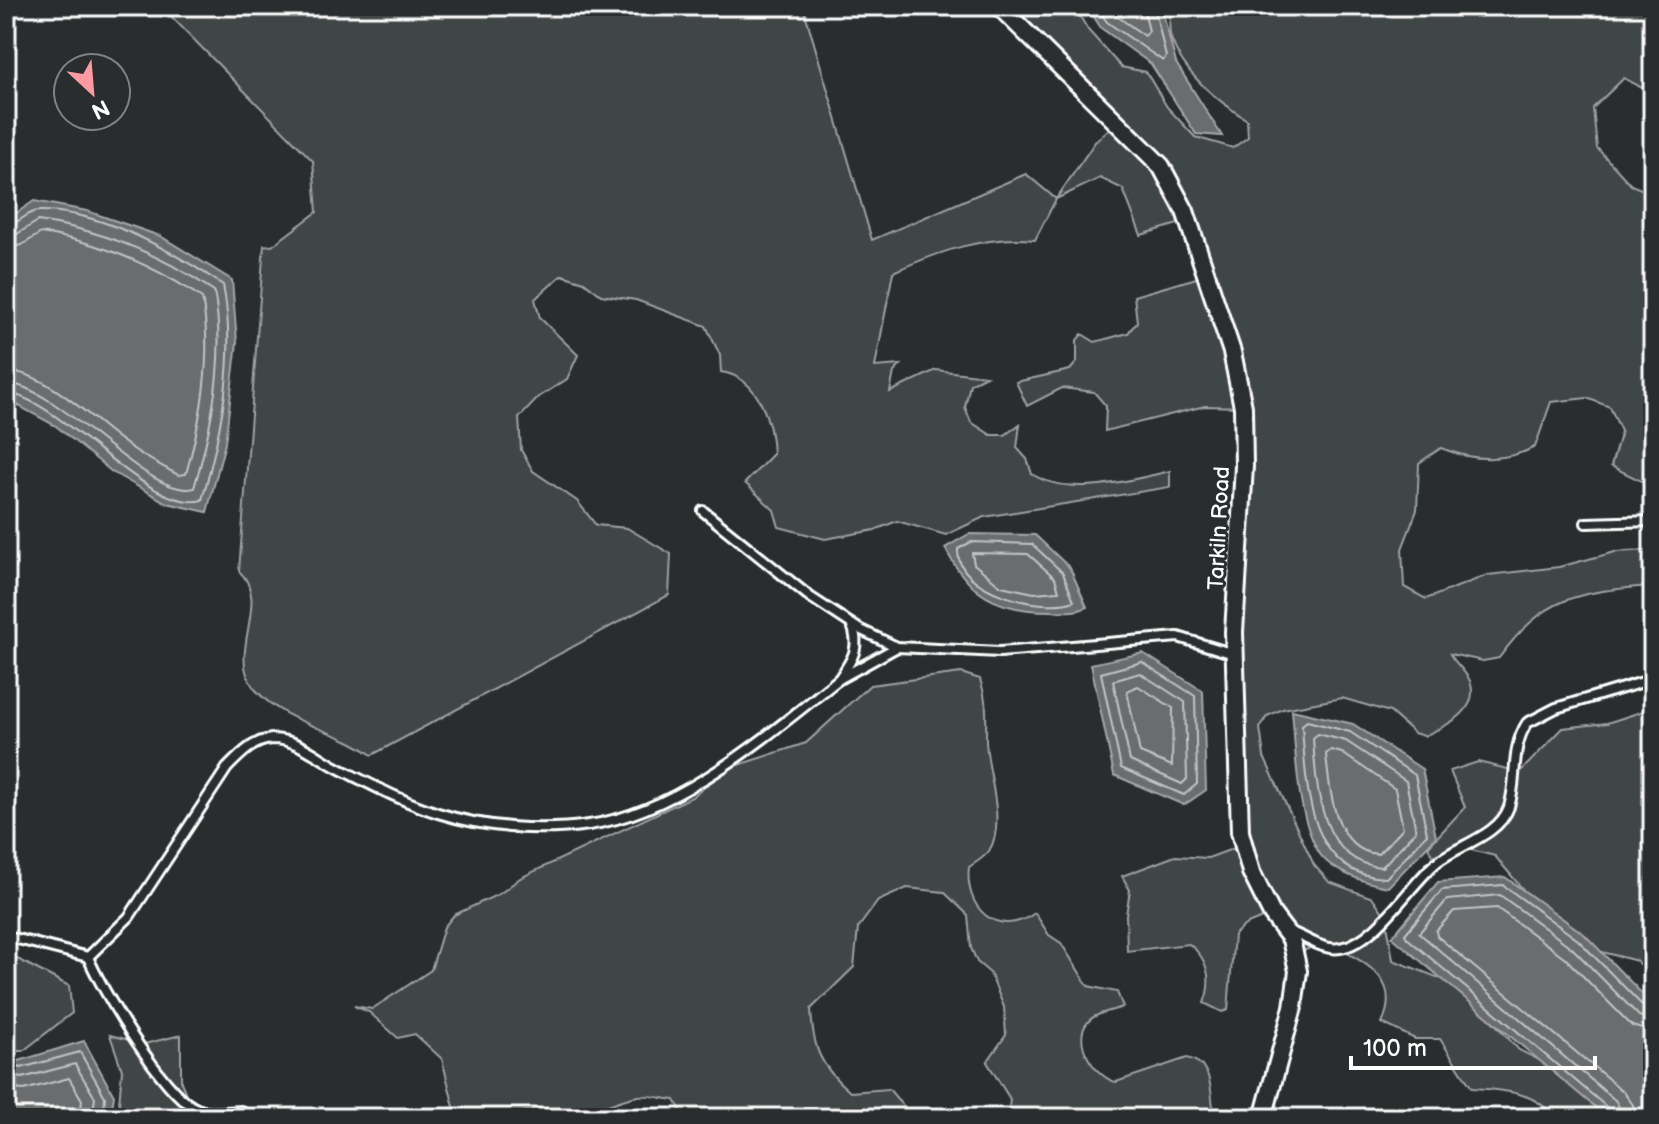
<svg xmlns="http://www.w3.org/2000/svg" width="1659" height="1124" font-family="'Balsamiq Sans',sans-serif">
	<rect width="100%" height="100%" fill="#2a2d2e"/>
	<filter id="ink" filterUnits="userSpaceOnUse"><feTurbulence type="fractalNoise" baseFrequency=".0125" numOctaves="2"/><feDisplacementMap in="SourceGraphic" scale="16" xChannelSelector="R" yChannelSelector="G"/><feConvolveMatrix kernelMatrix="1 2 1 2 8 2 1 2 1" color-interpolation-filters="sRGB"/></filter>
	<g filter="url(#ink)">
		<g fill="#414445" stroke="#a0a2a2" stroke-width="2">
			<path d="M161,6H803L872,240L1026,174L1056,199L1095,142L1112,126L999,6H1074L1088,30L1121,67L1146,72L1167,107L1195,137L1233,148L1248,137L1247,120C1217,100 1183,74 1171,38C1168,29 1170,16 1170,6H1653V94L1624,78L1593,108L1597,148L1631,185L1653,194V487L1611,466L1621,431L1610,407L1587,398L1551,402L1535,447C1504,463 1473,461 1441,448L1419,463L1417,510L1402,549L1404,587L1426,599L1488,575L1559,567L1615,552L1653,550V589L1650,586C1578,592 1544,596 1499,658L1483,661L1450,654C1455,663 1466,672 1470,681C1481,712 1445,726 1424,736L1414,733L1390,712L1342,698L1283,709L1267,716L1260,728L1264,757L1314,865L1329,882L1373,898L1386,917L1393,960L1460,986L1519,1050L1581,1081L1626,1118H1555C1535,1091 1503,1090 1472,1088L1440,1039H1415L1382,1023C1404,976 1360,961 1325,941L1295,955L1272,914L1245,925L1234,935L1228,1010L1222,1012L1204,1003C1213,980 1208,958 1189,944L1127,951L1126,915L1130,890L1122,876L1175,856L1208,858L1243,845V407L1205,406L1105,431L1106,406L1094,392L1062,388L1027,406L1016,382L1070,370L1077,362V340L1082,334L1095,342L1128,333L1137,322L1134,296L1207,275L1188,221L1141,235L1123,189L1100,178L1056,199L1035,240C986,234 936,253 893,272L875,367L901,365L894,372L890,392L936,370L986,376L970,384L965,407L971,422L991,435H1005L1020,424L1017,448L1027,459L1032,474C1068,498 1131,480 1170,471V487L984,517L946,535L897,521L875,530L825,539L779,527L774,510L745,483L773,454C772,423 759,377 721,372L720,355L706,326L636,300L601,295L584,282L562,275L535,299L540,318L578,355L567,379L539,397L519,418L521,450L533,471L577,501L596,525L627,528L671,554L669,595L372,755C336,728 285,725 254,688C226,653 272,601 239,571L264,245L272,246L317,212L313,161Z"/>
			<path d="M961,673L980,679C988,702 986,718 986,741C987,773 1007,822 989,851C985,857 975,863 969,867C964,908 997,940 1035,913L1049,935L1061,943L1088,986L1117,992L1123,1007C1112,1011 1095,1013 1088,1022C1071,1041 1095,1077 1116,1082L1187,1058C1216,1064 1209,1095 1215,1118H1008L1010,1099L987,1062L1006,1035L1004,1007L990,973L977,962L971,948L968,915L944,892L907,888L878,901L858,928L854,967L811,1009C813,1049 820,1066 850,1092L889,1089L913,1118H685L675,1100C664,1099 648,1094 638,1096C606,1101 584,1124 552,1109L452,1118L455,1111L442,1059L415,1034L398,1038L369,1012L354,1006L372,1009L431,970L444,927L454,915L501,893L520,878L692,797L729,768L806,743L870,685Z"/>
			<path d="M1653,708V978L1637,961L1583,947L1525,892L1495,856L1459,847L1443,852L1437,862L1428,847L1465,807L1450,771L1478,762L1520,772L1563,728L1607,723Z"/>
			<path d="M6,953L69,986L72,1013L23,1051H6Z"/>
			<path d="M110,1035L144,1044L181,1035V1082L196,1118H125L119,1104L122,1070Z"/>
		</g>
		<g fill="#6a6c6d" stroke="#a6a7a7" stroke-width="2">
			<path d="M1087,6H1161L1176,63L1222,136L1196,134L1151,64L1101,28Z"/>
			<path d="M34,201L87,211L160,236L232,280L237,342L225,443L207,512L167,503L112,472L56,426L6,399V220Z"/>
			<path d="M969,534L1035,535L1070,568L1087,607C1075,613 1063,611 1050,611C997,611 969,595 945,548Z"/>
			<path d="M1143,653L1203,691L1206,790L1184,805L1114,775L1091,664Z"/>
			<path d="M1292,710L1353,724L1422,769L1436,837L1388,887C1366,883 1330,872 1318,851C1296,812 1296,753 1292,710Z"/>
			<path d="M1505,877L1584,934L1653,1005V1118H1608L1392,937L1438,882Z"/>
			<path d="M84,1041L114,1096L110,1118H6V1051L19,1061Z"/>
		</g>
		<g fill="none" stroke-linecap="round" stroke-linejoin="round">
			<g stroke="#c3c4c5" stroke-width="2">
				<path d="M1096,6L1107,22L1163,61L1166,57L1154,6"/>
				<path d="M1108,6L1115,15L1145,36L1149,31L1143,6"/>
				<path d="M6,226C18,225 27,211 39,211C100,210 174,252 223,285C237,355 221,433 202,500C149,515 62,399 6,393"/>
				<path d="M6,236L17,234L38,221C103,230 160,254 214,291C226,354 212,427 194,488C150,501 60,386 6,383"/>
				<path d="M6,248L22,245L41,233C100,242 153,265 202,298C213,354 201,420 186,474L178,475C162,466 144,457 129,446C95,423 49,372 6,371"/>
				<path d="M971,542L1032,544L1063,573L1074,601C1043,613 955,592 958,549Z"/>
				<path d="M972,553L1028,554L1055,578L1059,591L1034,593L1001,586L974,564Z"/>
				<path d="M1142,662L1195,696L1197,784L1184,795L1121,768L1101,673Z"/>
				<path d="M1140,673L1185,702L1187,779L1182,784L1130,761L1113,681Z"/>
				<path d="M1138,686L1173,708L1172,766L1140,753L1127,691Z"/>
				<path d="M1307,721L1350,732L1415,775L1427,834L1386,878C1307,876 1306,783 1302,725Z"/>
				<path d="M1318,734L1346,741L1406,781L1416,831L1382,867C1320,863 1316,786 1313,738Z"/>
				<path d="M1331,750L1342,753L1395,789L1403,828L1378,854C1334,851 1329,787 1326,754Z"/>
				<path d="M6,1061L21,1068L80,1052L105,1097L103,1118"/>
				<path d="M6,1074L22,1078L75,1064L95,1098L92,1118"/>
				<path d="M6,1088L24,1090L69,1078L82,1100L80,1118"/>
				<path d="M1612,1118L1609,1109L1407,938L1405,934L1442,890L1503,885L1578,940L1644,1007L1653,1010"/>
				<path d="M1623,1118L1616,1101L1419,933L1447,900L1500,895L1572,948L1639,1016L1653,1020"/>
				<path d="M1635,1118L1633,1105L1624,1092L1437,936L1436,931L1454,911L1497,908L1564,957L1632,1026L1653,1032"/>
			</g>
			<g stroke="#fff" stroke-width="14">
				<g id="lane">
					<path d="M703,511L810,597L859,629L897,647L1000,652L1178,637L1234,654"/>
					<path d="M1586,523L1653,521"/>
					<path d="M852,625C861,648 852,660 839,679L897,647"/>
					<path d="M1288,931C1305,936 1322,951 1340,948C1377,942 1409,885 1437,862C1458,845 1499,836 1509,807C1518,778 1510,749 1527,723L1556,708L1653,679"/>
					<path d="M6,936L88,957L129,917L227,768C239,756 253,740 272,739C298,739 317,757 338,768C370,784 405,803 438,813C485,828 541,832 589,825C680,812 769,734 839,679"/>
					<path d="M88,957C102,991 162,1090 193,1107C209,1115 224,1112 241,1111L246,1118"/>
				</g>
			</g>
			<g stroke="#fff" stroke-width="22">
				<path id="street" d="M999,6L1161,166L1185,211L1232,352L1243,407L1244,466L1234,632L1240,832L1251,872L1272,914L1291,939L1298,971L1293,1007L1263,1118"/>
			</g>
			<use href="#lane" stroke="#2a2d2e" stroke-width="8"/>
			<use href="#street" stroke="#2a2d2e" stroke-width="16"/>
		</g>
	</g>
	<g text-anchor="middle" stroke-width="6" stroke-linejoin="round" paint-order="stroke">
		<g font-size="22" fill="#fff" stroke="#2a2d2e">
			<text transform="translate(1218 528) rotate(-87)" y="8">Tarkiln Road</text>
		</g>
	</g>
	<rect width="1659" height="1124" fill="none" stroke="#2a2d2e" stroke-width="32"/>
	<rect x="16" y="16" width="1627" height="1092" fill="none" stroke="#fff" stroke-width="3" filter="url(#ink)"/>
	<g transform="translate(92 92) rotate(154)"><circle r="38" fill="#2a2d2e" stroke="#7f8182" stroke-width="2"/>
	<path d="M0-6L14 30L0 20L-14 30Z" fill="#ff9aa2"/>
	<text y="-12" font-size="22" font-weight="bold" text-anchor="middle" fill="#ffffff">N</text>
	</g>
	<path d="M1351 1056v12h244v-12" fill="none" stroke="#ffffff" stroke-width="4"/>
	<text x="1363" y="1056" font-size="24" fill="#ffffff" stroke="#2a2d2e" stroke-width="6" paint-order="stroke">100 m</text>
</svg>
